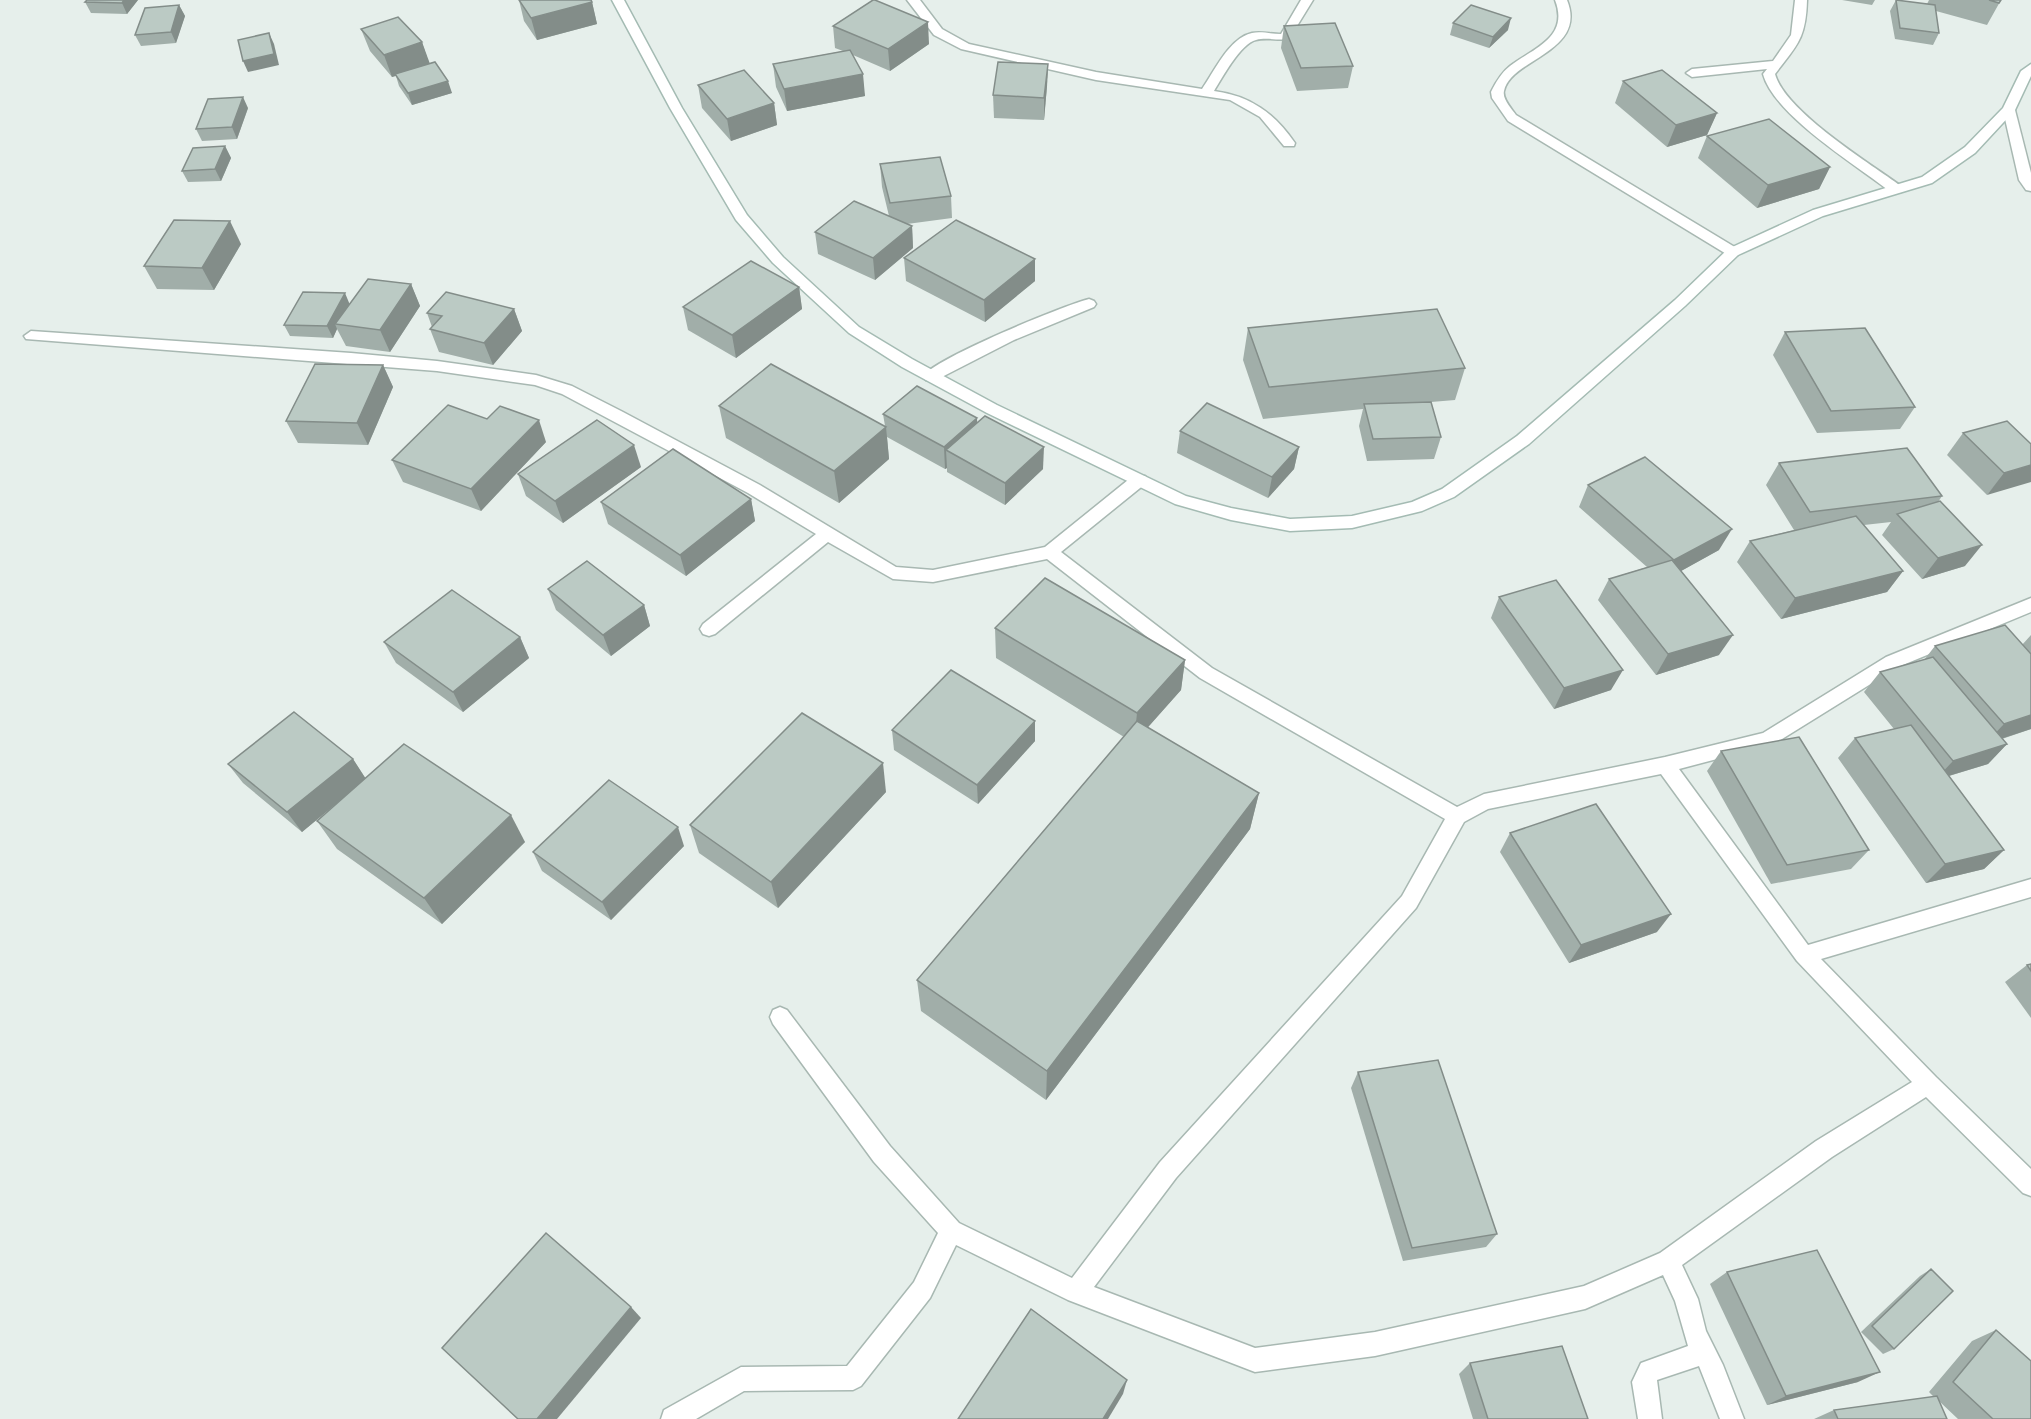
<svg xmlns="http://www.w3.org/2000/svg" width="2031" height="1419" font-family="Roboto,sans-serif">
	<rect width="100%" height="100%" fill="#e6efeb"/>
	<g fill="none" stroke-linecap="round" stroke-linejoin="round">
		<g stroke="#a8b8b2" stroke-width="3">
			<g id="street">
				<path d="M907,0H920L942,29L969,44L1096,72L1202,89C1214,72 1229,38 1252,33C1261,31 1271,34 1281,34L1301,0H1313L1289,39C1278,41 1267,37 1256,40C1241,43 1222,78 1214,91C1251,96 1274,113 1295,143L1294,146H1284L1260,117L1230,100L1096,80L961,49L934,35Z"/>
				<path d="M1555,0H1567C1588,52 1510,59 1504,91C1502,99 1512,109 1516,115L1738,249L1740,252L1738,255H1728L1508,121L1492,98L1491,92C1496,82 1501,73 1510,66C1532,49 1570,38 1555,0Z"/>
				<path d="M1795,0H1807C1806,39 1797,45 1775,74C1785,111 1868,162 1901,186L1903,189L1901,192H1891C1856,165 1774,115 1763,74L1767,69L1692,77L1686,73L1692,69L1773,61L1791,35Z"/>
				<path d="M2009,106L2015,110L2031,173V191L2026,190L2019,180L2003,110Z"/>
				<path d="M1089,299L1094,301L1096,304L1094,307L1014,340L936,380H926L923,376C936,358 1062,306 1089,299Z"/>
				<path d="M31,331L351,353L437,361L536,375L572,386L623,412L760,485L896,567L933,570L1045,547L1133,476H1145L1147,480L1145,484L1061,552L1212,668L1457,807L1484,794L1665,757L1763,733L1886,657L2031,598V612L1898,667L1774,744L1679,769L1808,945L2031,879V897L1821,959L1936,1077L2031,1169V1196L2023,1193L1926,1097L1832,1157L1682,1265L1698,1299L1706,1331L1723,1365L1744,1419H1720L1699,1366L1657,1380L1662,1419H1638L1632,1382L1641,1363L1688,1346L1675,1301L1663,1275L1585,1309L1375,1356L1255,1372L1068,1300L956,1245L930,1298L861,1386L853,1390L744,1391L696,1419H661L664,1410L741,1367L847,1366L914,1282L938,1233L874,1162L773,1024L770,1017L773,1010L780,1007L787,1010L890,1146L959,1223L1072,1278L1160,1162L1402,896L1445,819L1200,678L1047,559L933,582L893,579L828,542L715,634L709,636L703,634L700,629L703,624L816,534L748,493L562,394L535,385L437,371L26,339L24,336ZM1661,774L1797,961L1912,1082L1816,1141L1660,1253L1584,1286L1375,1332L1255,1348L1094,1287L1176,1178L1416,908L1464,822L1488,809Z"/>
			</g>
		</g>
		<g stroke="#a4bbb3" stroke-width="3">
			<path id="secondary" d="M612,0H624L682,108L747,215L783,257L859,327L912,359L997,405L1186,496L1231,508L1290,519L1352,516L1412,502L1442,489L1517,436L1675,300L1728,249L1813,210L1922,177L1965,147L2003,108L2021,71L2031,64V76L2015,110L1975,153L1932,183L1823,216L1738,255L1685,306L1529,444L1454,497L1422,511L1352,528L1290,531L1231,520L1175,504L987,413L902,367L849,333L773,263L736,220L670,108Z"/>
		</g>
		<use href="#street" fill="#fff" fill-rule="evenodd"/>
		<use href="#secondary" fill="#fff" fill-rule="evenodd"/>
	</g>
	<g fill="#a1aea9">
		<path d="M138,0L127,14L91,13L85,2Z"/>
		<path d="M519,0L592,2L597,24L537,40L524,21Z"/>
		<path d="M1842,0H1875L1872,5Z"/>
		<path d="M1896,0L1927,4L1929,0H2001L1987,25L1936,11L1939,33L1933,45L1895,39L1890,11Z"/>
		<path d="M179,5L185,16L176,43L141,46L135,35Z"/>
		<path d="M1453,23L1508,30L1489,48L1450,35Z"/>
		<path d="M833,26L929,44L890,71L853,55L865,96L787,111L776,87L773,64L843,51L835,48Z"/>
		<path d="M1284,26L1353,66L1348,88L1297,91L1281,48Z"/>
		<path d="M361,29L422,42L429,64L452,93L412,105L399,86L396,76L392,77L370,51Z"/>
		<path d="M1048,64L1047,86L1044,120L994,118L993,95Z"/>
		<path d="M1623,81L1717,113L1707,135L1667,147L1615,103Z"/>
		<path d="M698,85L774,103L777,125L731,141L702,108Z"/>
		<path d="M248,108L237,139L202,141L196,129Z"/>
		<path d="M1707,136L1830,167L1819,189L1757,208L1698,158Z"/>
		<path d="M225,146L231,158L221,181L188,182L182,171Z"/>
		<path d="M880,164L951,196L952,218L907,224L912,226L913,248L875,280L818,254L815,232L889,216L882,187Z"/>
		<path d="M241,244L214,290L157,289L144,266Z"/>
		<path d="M904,258L1035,281L985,322L906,281Z"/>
		<path d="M411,284L420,306L390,352L346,346L337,329L333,338L290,336L284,325Z"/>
		<path d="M799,287L802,309L736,358L688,330L683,307Z"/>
		<path d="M514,309L522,331L493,365L439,352L430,329L432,327L427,313Z"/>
		<path d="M1248,328L1465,368L1455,400L1431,402L1441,437L1434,459L1367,461L1359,426L1363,409L1263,419L1243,360Z"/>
		<path d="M1785,332L1915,407L1900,429L1817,433L1773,355Z"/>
		<path d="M383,365L393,387L368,445L298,443L286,421Z"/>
		<path d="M719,406L885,426L883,414L977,418V422L1043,469L1005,505L947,472V468L945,469L887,437L889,459L839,503L726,438Z"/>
		<path d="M1180,431L1299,447L1294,469L1268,498L1177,453Z"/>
		<path d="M1963,433L2031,444L1987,495L1947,455Z"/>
		<path d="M546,442L481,511L403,482L392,460Z"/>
		<path d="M1779,463L1942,496L1938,502L1965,566L1922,579L1882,535L1891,522L1864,525L1903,571L1887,592L1781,619L1737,562L1750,541L1794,530L1766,485Z"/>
		<path d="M641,467L563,523L526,496L518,474Z"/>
		<path d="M1588,485L1719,550L1681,571L1719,655L1656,675L1598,600L1609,579L1647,567L1579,507Z"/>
		<path d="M751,499L755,521L686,576L608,524L601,502Z"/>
		<path d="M548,589L644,605L650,626L611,656L556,610Z"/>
		<path d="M1499,597L1611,690L1554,709L1491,618Z"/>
		<path d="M995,628L1185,660L1181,690L1147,728L1259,793L1250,829L1046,1100L921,1011L917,980L1124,737L996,658Z"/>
		<path d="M2031,635V729L2002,739L2007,744L1988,764L1949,776L2004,850L1984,869L1926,883L1838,758L1855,738L1894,729L1864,692L1880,672L1924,660L1935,646L2022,645Z"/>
		<path d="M520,637L529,658L463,712L396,663L384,642Z"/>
		<path d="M892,730L1035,741L978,804L894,750Z"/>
		<path d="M1721,751L1869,850L1851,869L1771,884L1707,771Z"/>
		<path d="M353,759L365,778L525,842L442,924L337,849L317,821L350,792L302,832L243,783L228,764Z"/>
		<path d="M886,792L778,908L699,853L690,825Z"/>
		<path d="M1510,833L1657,932L1569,963L1500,852Z"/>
		<path d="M684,846L611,920L542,871L533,852Z"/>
		<path d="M2031,964V1018L2005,982L2027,965Z"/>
		<path d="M1358,1072L1497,1234L1486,1247L1403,1261L1351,1088Z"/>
		<path d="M1931,1269L1894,1349L1883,1354L1861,1332L1920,1276Z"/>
		<path d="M1727,1272L1858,1382L1767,1405L1710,1284Z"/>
		<path d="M1996,1330L2031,1419H1958L1939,1401L1947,1419H1814L1834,1410L1934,1397L1929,1392L1972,1341Z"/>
		<path d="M1470,1363L1588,1419H1473L1459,1374Z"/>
	</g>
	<g fill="#838d89">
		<path d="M124,0H138L127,14L122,3Z"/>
		<path d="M592,2L597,24L537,40L531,18Z"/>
		<path d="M179,5L185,16L176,43L171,32Z"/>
		<path d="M1511,18L1508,30L1489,48L1493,37Z"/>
		<path d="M928,22L929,44L890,71L888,49Z"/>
		<path d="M269,33L274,44L279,65L248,72L243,61Z"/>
		<path d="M422,42L430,64L392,77L384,55Z"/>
		<path d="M1048,64L1047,86L1044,120V98Z"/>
		<path d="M863,74L865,96L787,111L784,89Z"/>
		<path d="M448,81L452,93L412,105L408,93Z"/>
		<path d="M243,97L248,108L237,139L232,127Z"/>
		<path d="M774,103L777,125L731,141L727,119Z"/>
		<path d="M1717,113L1707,135L1667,147L1676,125Z"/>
		<path d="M225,146L231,158L221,181L215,169Z"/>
		<path d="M1830,167L1819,189L1757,208L1768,185Z"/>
		<path d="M230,221L241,244L214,290L202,268Z"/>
		<path d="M912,226L913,248L875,280L873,258Z"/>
		<path d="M1035,259V281L985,322L984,300Z"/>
		<path d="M411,284L420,306L390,352L380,330Z"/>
		<path d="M799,287L802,309L736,358L732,335Z"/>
		<path d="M345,293L350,305L335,324L337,329L333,338L327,326Z"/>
		<path d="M514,309L522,331L493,365L484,343Z"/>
		<path d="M383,365L393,387L368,445L357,423Z"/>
		<path d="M977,418L978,440L946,450L947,468L945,469L944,447Z"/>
		<path d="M539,420L546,442L481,511L471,489Z"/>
		<path d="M886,427L889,459L839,503L834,471Z"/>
		<path d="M634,445L641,467L563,523L555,501Z"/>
		<path d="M1044,447L1043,469L1005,505V483Z"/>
		<path d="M1299,447L1294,469L1268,498L1272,477Z"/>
		<path d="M2031,465V482L1987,495L2004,473Z"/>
		<path d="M751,499L755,521L686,576L680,555Z"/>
		<path d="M1732,529L1719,550L1663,581L1674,560Z"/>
		<path d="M1982,545L1965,566L1922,579L1938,558Z"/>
		<path d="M1903,571L1887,592L1781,619L1795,598Z"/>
		<path d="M644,605L650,626L611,656L603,635Z"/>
		<path d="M1733,635L1719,655L1656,675L1668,654Z"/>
		<path d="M520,637L529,658L463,712L453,692Z"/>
		<path d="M1185,660L1181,690L1134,743L1137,713Z"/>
		<path d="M1623,670L1611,690L1554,709L1564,688Z"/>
		<path d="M2031,715V729L1985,744L2004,724Z"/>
		<path d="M1035,721V741L978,804L977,785Z"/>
		<path d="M2007,744L1988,764L1935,780L1953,761Z"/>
		<path d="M353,759L366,779L302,832L287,812Z"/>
		<path d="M883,763L886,792L778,908L771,882Z"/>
		<path d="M1259,793L1250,829L1046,1100L1047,1071Z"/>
		<path d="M511,815L525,842L442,924L424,898Z"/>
		<path d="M678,827L684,846L611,920L602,902Z"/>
		<path d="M2004,850L1984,869L1926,883L1945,864Z"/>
		<path d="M1671,914L1657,932L1569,963L1581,945Z"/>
		<path d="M631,1307L641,1318L557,1419H537Z"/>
		<path d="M1880,1372L1858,1382L1767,1405L1786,1396Z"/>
		<path d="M1127,1380L1123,1394L1108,1419H1103Z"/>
	</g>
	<g fill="#bbcac4" stroke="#838d89" stroke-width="1.5">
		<path d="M87,0H124L122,3L85,2Z"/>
		<path d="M519,0H591L592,2L531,18Z"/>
		<path d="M873,0H875L928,22L888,49L833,26Z"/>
		<path d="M1896,0L1935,5L1939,33L1900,28Z"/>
		<path d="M1989,0H2001L1999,3Z"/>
		<path d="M179,5L171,32L135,35L145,8Z"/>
		<path d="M1471,5L1511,18L1493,37L1453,23Z"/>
		<path d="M398,17L422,42L384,55L361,29Z"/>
		<path d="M1335,23L1353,66L1301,68L1284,26Z"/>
		<path d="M269,33L274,54L243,61L238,40Z"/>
		<path d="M850,50L863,74L784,89L773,64Z"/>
		<path d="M435,62L448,81L408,93L395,74Z"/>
		<path d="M998,62L1048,64L1044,98L993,95Z"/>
		<path d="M744,70L774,103L727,119L698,85Z"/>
		<path d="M1662,70L1717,113L1676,125L1623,81Z"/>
		<path d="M243,97L232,127L196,129L208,99Z"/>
		<path d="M1769,119L1830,167L1768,185L1707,136Z"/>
		<path d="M225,146L215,169L182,171L193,148Z"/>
		<path d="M940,157L951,196L890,203L880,164Z"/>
		<path d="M854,201L912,226L873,258L815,232Z"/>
		<path d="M174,220L230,221L202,268L144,266Z"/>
		<path d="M956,220L1035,259L984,300L904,258Z"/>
		<path d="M751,261L799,287L732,335L683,307Z"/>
		<path d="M368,279L411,284L380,330L335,324Z"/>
		<path d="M303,292L345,293L327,326L284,325Z"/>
		<path d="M446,292L514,309L484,343L430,329L442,316L427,313Z"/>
		<path d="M1437,309L1465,368L1269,387L1248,328Z"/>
		<path d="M1865,328L1915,407L1831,411L1785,332Z"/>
		<path d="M315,364L383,365L357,423L286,421Z"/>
		<path d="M771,364L886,427L834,471L719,406Z"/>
		<path d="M917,386L977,418L944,447L883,414Z"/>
		<path d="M1431,402L1441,437L1373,439L1364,404Z"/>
		<path d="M1207,403L1299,447L1272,477L1180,431Z"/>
		<path d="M448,405L487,419L500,406L539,420L471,489L392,460Z"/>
		<path d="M985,416L1044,447L1005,483L946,450Z"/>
		<path d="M597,420L634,445L555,501L518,474Z"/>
		<path d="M2007,421L2031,444V465L2004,473L1963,433Z"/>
		<path d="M1907,448L1942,496L1810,512L1779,463Z"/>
		<path d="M673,449L751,499L680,555L601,502Z"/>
		<path d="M1645,457L1732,529L1674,560L1588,485Z"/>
		<path d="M1940,501L1982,545L1938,558L1897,514Z"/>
		<path d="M1856,516L1903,571L1795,598L1750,541Z"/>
		<path d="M1672,560L1733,635L1668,654L1609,579Z"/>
		<path d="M587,561L644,605L603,635L548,589Z"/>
		<path d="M1045,578L1185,660L1137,713L995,628Z"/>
		<path d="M1556,580L1623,670L1564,688L1499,597Z"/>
		<path d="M452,590L520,637L453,692L384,642Z"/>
		<path d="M2005,625L2031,654V715L2004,724L1935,646Z"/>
		<path d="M1933,657L2007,744L1953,761L1880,672Z"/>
		<path d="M951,670L1035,721L977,785L892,730Z"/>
		<path d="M294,712L353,759L287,812L228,764Z"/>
		<path d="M802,713L883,763L771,882L690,825Z"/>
		<path d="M1137,721L1259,793L1047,1071L917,980Z"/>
		<path d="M1911,725L2004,850L1945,864L1855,738Z"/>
		<path d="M1799,737L1869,850L1787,865L1721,751Z"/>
		<path d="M404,744L511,815L424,898L317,821Z"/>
		<path d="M609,780L678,827L602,902L533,852Z"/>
		<path d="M1596,804L1671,914L1581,945L1510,833Z"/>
		<path d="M2031,964V971L2027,965Z"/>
		<path d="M1438,1060L1497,1234L1412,1248L1358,1072Z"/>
		<path d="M546,1233L631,1307L537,1419H518L442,1348Z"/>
		<path d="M1817,1250L1880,1372L1786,1396L1727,1272Z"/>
		<path d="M1931,1269L1953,1291L1894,1349L1872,1326Z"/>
		<path d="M1031,1309L1127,1380L1103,1419H958Z"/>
		<path d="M1996,1330L2031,1361V1419H1993L1953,1382Z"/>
		<path d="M1562,1346L1588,1419H1488L1470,1363Z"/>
		<path d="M1937,1396L1947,1419H1838L1834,1410Z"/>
	</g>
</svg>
